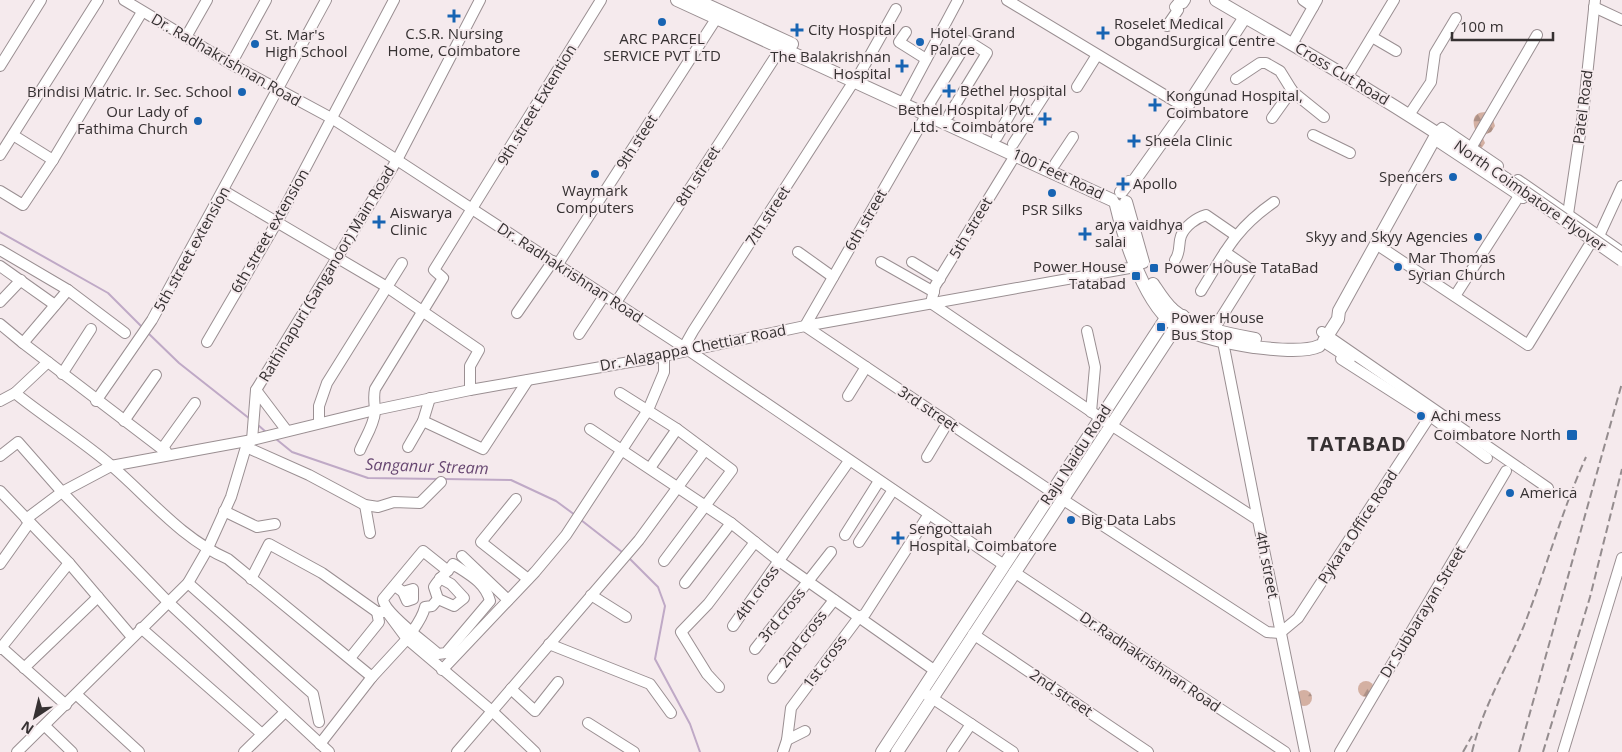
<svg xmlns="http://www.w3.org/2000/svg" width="1622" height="752" font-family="'Open Sans',sans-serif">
	<defs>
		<pattern id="forest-firs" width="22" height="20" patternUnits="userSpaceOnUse" patternTransform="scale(1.25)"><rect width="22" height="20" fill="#d4b0a2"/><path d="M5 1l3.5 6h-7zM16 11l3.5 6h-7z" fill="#ad9085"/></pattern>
	</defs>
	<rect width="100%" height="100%" fill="#f5eaed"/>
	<g fill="url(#forest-firs)">
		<path d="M1486,112L1492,116L1495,126L1491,132L1482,136L1485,143L1481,149L1470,140L1477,134C1472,123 1471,112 1486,112Z"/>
		<circle cx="1366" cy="689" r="8"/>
		<circle cx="1304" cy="698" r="8"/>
	</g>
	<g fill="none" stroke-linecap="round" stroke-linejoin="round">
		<g stroke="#bfa9c6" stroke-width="2">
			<path d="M0,232L108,293L142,327"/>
			<path d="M147,332L179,363L250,419"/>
			<path d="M258,425L266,432"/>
			<path d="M276,439L292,452L368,478L440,479"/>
			<path d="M445,479L511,480L556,501L575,515"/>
			<path d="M581,520L622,552"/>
			<path d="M628,557L658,587L665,606L655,659L690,724L700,752"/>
		</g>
		<g stroke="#9a8f92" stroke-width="12">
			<g id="minor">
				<path d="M124,0L231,64L333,119L397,160L688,350L1004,565"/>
				<path d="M1007,0L1186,108"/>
				<path d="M1303,0L1313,7"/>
				<path d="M1594,7L1622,20"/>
				<path d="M1167,26L1178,10L1175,7L1180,1L1183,3L1185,0"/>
				<path d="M906,32L899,42L926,59"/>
				<path d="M186,37L207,0"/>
				<path d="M1372,37L1396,51"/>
				<path d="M1292,44L1317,0"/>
				<path d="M231,64L266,0"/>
				<path d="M0,66L41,0"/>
				<path d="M859,75L896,9"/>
				<path d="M1348,76L1394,0"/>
				<path d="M1236,79L1260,63H1266L1280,71L1293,92L1324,117"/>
				<path d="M1077,87L1097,55"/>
				<path d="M903,103L958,0"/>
				<path d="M928,106L968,41L987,53L949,115"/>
				<path d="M931,107L805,326L1052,492"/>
				<path d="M1409,115L1431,82L1435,53L1456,18"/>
				<path d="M1272,118L1292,90"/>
				<path d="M1438,132L1442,128L1498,166"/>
				<path d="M13,135L53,160"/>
				<path d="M1313,135L1350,153"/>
				<path d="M997,137L1019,98"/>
				<path d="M1434,139L1523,198"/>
				<path d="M1013,144L1047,91"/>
				<path d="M1471,148L1537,35"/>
				<path d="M1016,154L935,286L931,303L1111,425L1258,520L1305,752"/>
				<path d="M0,155L98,0"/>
				<path d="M1055,164L1073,137"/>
				<path d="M1518,180L1622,252"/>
				<path d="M0,191L23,205L53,160L142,12"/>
				<path d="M224,191L387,287L479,350L470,366V390"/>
				<path d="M1568,214L1583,114L1595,0"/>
				<path d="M1599,236L1622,186"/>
				<path d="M1376,244L1528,345L1590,244"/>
				<path d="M0,250L68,290L125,333"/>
				<path d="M798,252L833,277"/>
				<path d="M1175,260C1181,252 1178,244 1181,236C1185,226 1196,218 1206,215L1235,235"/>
				<path d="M881,262L934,292"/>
				<path d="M912,262L940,279"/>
				<path d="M558,264L716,19"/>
				<path d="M0,266L55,305"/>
				<path d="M68,290L23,343L162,449"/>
				<path d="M1201,291C1225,252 1235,229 1274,202"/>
				<path d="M1455,296L1519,196"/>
				<path d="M0,302L21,280"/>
				<path d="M615,304L781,48"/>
				<path d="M517,313L553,261"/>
				<path d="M0,324L23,343"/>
				<path d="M1214,329L1251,270L1225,252"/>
				<path d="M1087,331L1095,367L1091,412"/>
				<path d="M1322,332L1548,488"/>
				<path d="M579,334L604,296"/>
				<path d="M207,342L277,222L394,0"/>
				<path d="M1223,342L1258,520"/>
				<path d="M1324,342L1350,359"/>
				<path d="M688,350L684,347L693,331L854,81"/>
				<path d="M1341,359L1430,416L1487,458"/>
				<path d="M62,374L91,329"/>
				<path d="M256,390L287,431"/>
				<path d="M15,393C47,419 82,440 113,467C150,499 182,539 228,559L372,677L407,639L492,711L535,752"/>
				<path d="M620,393L677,429L732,470L664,561"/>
				<path d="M848,396L866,367"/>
				<path d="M0,401L15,393L48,362"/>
				<path d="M96,401L152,320L326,0"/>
				<path d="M124,421L156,375"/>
				<path d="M423,421L483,449L528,380"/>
				<path d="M319,423V406L327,383L402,263"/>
				<path d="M590,429L731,523L779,561L934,670"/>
				<path d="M246,447L309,475L365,505L378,507L394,502L420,503L441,482"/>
				<path d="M408,447L423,421L430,398"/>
				<path d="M360,450C365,438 374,425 375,412C375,404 373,398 375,389L443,278L434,270L601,0"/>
				<path d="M166,451L162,449L195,403"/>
				<path d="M0,456L18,442L62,492L168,602L329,752"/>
				<path d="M927,457L948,422"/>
				<path d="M650,468L677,429"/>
				<path d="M0,491L69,563L132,637"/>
				<path d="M516,499L481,542L528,579"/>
				<path d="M1062,499L1267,632L1280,633L1298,618L1432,413"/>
				<path d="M365,505L370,533"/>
				<path d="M224,511L257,527L275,524"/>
				<path d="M26,519L62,492L111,466L252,440L375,410L470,390L664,356L805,326L1135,267"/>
				<path d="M845,535L879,481"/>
				<path d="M859,542L893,490"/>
				<path d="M462,556L508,600"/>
				<path d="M0,564L29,523"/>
				<path d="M1014,572L1285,752"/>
				<path d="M251,579L269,544L322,573L377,612H387L407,639C414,628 422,620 425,607L432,606L438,599L434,587C439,578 447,573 453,564C468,574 485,582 490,601L446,653L438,654C426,643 384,613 383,599L423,551L448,571"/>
				<path d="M188,583L313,694L319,722"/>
				<path d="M685,583L731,523"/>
				<path d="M395,586L403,592L407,601L413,599V589L403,592"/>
				<path d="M591,595L626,617"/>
				<path d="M438,599L454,606L464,598L451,584L440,578"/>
				<path d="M733,626L849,461"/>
				<path d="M141,628L262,734"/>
				<path d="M973,634L1148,752"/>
				<path d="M549,644L650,684L671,713"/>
				<path d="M1,647L66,705"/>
				<path d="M0,649L69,563"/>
				<path d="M755,649L831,552"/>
				<path d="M350,658L379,622L377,612"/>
				<path d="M24,668L98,597"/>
				<path d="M442,670L535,572L566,535L648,410L664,372V356"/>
				<path d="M773,678L834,600"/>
				<path d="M719,687L707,674L681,632L708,604L755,542"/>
				<path d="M511,689L535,711L558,682"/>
				<path d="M926,694L1013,752"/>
				<path d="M77,695L139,752"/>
				<path d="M588,723L634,752"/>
				<path d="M45,726L72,752"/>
				<path d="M787,740L805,731"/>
				<path d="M320,744L372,677"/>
				<path d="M17,752L188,583L207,550L231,497L246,447L252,440L256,390L397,160L480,0"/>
				<path d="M244,752L285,712"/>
				<path d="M457,752L639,540L705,450"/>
				<path d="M783,752L787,740L791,708L859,617L865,614L929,514"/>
				<path d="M952,752L971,724"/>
				<path d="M1340,752L1506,471"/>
				<path d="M1563,752L1622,558"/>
			</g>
		</g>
		<g stroke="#9a8f92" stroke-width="14">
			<g id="major">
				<path d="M677,0L1112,200"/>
				<path d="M696,0L792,44"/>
				<path d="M1216,0L1245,17"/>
				<path d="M1121,192L1129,182L1134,181L1186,108L1245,17C1334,68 1421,121 1506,179"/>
				<path d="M1126,202L1143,262"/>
				<path d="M1116,205C1124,239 1146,308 1177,326C1201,338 1228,343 1254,347C1271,349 1304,353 1319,346"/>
				<path d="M1153,284C1159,293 1165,303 1173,310C1194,328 1228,334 1255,339"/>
				<path d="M1324,341L1338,319L1339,311L1438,132"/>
				<path d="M882,752L1172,309"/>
				<path d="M897,752L1183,316"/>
			</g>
		</g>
		<use href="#minor" stroke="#fff" stroke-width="10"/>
		<use href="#major" stroke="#fff" stroke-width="12"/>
		<g stroke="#948c8e" stroke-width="2" stroke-dasharray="8 4" stroke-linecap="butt">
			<path d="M1463,752L1472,736"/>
			<path d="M1472,752C1484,702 1511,662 1528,615C1548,562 1563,508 1586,457"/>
			<path d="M1519,752L1622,383"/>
			<path d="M1543,752L1590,597L1622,469"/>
		</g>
		<g stroke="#9a8f92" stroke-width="14" stroke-linecap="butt">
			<path id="major-bridge" d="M1506,179L1622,260"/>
		</g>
		<use href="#major-bridge" stroke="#fff" stroke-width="12"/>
	</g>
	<g fill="#1764b3" stroke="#f5eaed" stroke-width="2">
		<path d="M451.5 8.5h5v5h5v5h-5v5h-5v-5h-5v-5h5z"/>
		<circle cx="662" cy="22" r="5"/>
		<path d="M794.5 22.5h5v5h5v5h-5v5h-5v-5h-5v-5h5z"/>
		<path d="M1100.5 25.5h5v5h5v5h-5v5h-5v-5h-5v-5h5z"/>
		<circle cx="920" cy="42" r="5"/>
		<circle cx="255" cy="44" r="5"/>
		<path d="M899.5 58.5h5v5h5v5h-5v5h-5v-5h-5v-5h5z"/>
		<path d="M946.5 83.5h5v5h5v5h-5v5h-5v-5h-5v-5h5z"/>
		<circle cx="242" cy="92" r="5"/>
		<path d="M1152.5 97.5h5v5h5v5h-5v5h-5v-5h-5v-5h5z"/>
		<path d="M1042.5 111.5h5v5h5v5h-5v5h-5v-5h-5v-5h5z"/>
		<circle cx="198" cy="121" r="5"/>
		<path d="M1131.5 133.5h5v5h5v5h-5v5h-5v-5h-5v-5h5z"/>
		<circle cx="595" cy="174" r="5"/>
		<circle cx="1453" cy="177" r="5"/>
		<path d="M1120.5 176.5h5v5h5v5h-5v5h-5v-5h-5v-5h5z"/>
		<circle cx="1052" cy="193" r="5"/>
		<path d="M376.5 214.5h5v5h5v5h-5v5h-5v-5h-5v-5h5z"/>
		<path d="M1082.5 226.5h5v5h5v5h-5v5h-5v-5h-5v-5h5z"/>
		<circle cx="1478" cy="237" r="5"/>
		<circle cx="1398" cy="267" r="5"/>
		<rect x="1149" y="263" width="10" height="10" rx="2.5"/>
		<rect x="1131" y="271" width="10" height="10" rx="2.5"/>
		<rect x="1156" y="322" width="10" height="10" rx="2.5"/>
		<circle cx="1421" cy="416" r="5"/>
		<rect x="1566" y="429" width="12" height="12" rx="2.5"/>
		<circle cx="1510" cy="493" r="5"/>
		<circle cx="1071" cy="520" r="5"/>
		<path d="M895.5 530.5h5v5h5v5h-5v5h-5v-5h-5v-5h5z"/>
	</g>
	<g text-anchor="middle" stroke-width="4" stroke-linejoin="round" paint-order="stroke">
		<g font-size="15" fill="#363132" stroke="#f5eaed" text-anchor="start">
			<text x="1114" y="29">Roselet Medical<tspan x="1114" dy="17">ObgandSurgical Centre</tspan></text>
			<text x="808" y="35">City Hospital</text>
			<text x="930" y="38">Hotel Grand<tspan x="930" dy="17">Palace</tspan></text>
			<text x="454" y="39" text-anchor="middle">C.S.R. Nursing<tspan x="454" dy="17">Home, Coimbatore</tspan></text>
			<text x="265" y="40">St. Mar's<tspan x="265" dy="17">High School</tspan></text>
			<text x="662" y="44" text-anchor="middle">ARC PARCEL<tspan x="662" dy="17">SERVICE PVT LTD</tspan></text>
			<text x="891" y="62" text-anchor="end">The Balakrishnan<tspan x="891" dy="17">Hospital</tspan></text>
			<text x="960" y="96">Bethel Hospital</text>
			<text x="232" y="97" text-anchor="end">Brindisi Matric. Ir. Sec. School</text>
			<text x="1166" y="101">Kongunad Hospital,<tspan x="1166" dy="17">Coimbatore</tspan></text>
			<text x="1034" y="115" text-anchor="end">Bethel Hospital Pvt.<tspan x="1034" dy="17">Ltd. - Coimbatore</tspan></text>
			<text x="188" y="117" text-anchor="end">Our Lady of<tspan x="188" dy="17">Fathima Church</tspan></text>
			<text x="1145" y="146">Sheela Clinic</text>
			<text x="1443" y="182" text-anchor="end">Spencers</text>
			<text x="1133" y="189">Apollo</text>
			<text x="595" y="196" text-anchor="middle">Waymark<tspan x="595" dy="17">Computers</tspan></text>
			<text x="1052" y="215" text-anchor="middle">PSR Silks</text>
			<text x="390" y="218">Aiswarya<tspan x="390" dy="17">Clinic</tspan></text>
			<text x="1095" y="230">arya vaidhya<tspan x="1095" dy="17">salai</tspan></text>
			<text x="1468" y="242" text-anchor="end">Skyy and Skyy Agencies</text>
			<text x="1408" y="263">Mar Thomas<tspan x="1408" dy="17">Syrian Church</tspan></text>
			<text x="1126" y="272" text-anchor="end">Power House<tspan x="1126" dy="17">Tatabad</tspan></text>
			<text x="1164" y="273">Power House TataBad</text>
			<text x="1171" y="323">Power House<tspan x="1171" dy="17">Bus Stop</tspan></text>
			<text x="1431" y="421">Achi mess</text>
			<text x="1561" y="440" text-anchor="end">Coimbatore North</text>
			<text x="1520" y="498">America</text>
			<text x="1081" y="525">Big Data Labs</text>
			<text x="909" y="534">Sengottaiah<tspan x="909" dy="17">Hospital, Coimbatore</tspan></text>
		</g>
		<g font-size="15" fill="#363132" stroke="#f5eaed">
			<text transform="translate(226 60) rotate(30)" y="5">Dr. Radhakrishnan Road</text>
			<text transform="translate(1342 74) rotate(31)" y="5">Cross Cut Road</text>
			<text transform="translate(537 105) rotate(-59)" y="5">9th street Extention</text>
			<text transform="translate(1583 107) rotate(-83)" y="5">Patel Road</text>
			<text transform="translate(637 142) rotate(-57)" y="5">9th steet</text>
			<text transform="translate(1058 174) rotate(25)" y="5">100 Feet Road</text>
			<text transform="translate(698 176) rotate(-57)" y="5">8th street</text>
			<text transform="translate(1530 196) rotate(35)" y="5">North Coimbatore Flyover</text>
			<text transform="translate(768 216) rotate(-57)" y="5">7th street</text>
			<text transform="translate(866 220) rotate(-60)" y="5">6th street</text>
			<text transform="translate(971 228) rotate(-59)" y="5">5th street</text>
			<text transform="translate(270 231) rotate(-60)" y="5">6th street extension</text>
			<text transform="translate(192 249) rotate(-61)" y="5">5th street extension</text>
			<text transform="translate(570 273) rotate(33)" y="5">Dr. Radhakrishnan Road</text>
			<text transform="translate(327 274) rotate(-59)" y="5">Rathinapuri (Sanganoor) Main Road</text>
			<text transform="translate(693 348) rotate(-11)" y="5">Dr. Alagappa Chettiar Road</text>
			<text transform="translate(928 409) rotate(34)" y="5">3rd street</text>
			<text transform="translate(1076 455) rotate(-57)" y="5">Raju Naidu Road</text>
			<text transform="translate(1358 527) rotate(-57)" y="5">Pykara Office Road</text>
			<text transform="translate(1267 565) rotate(79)" y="5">4th street</text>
			<text transform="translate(757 593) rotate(-54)" y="5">4th cross</text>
			<text transform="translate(1423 612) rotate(-59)" y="5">Dr Subbarayan Street</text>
			<text transform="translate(782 615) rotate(-51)" y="5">3rd cross</text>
			<text transform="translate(803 639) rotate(-52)" y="5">2nd cross</text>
			<text transform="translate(825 662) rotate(-53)" y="5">1st cross</text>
			<text transform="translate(1150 662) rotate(34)" y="5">Dr.Radhakrishnan Road</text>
			<text transform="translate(1061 693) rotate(34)" y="5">2nd street</text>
		</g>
		<g font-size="16" font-style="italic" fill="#674771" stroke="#f5eaed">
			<text transform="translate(427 466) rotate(2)" y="6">Sanganur Stream</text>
		</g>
		<g font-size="20" font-weight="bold" letter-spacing="1" fill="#363132" stroke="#f5eaed">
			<text x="1357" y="451">TATABAD</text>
		</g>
	</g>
	<g transform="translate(35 717) rotate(215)" stroke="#f5eaed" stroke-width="4" paint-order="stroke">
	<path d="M0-4L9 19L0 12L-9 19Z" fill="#363132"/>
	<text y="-8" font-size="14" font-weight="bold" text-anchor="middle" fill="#363132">N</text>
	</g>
	<path d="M1452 32v8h101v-8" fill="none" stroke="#363132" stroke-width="2.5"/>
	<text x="1460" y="32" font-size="15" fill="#363132" stroke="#f5eaed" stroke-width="4" paint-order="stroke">100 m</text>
</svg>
